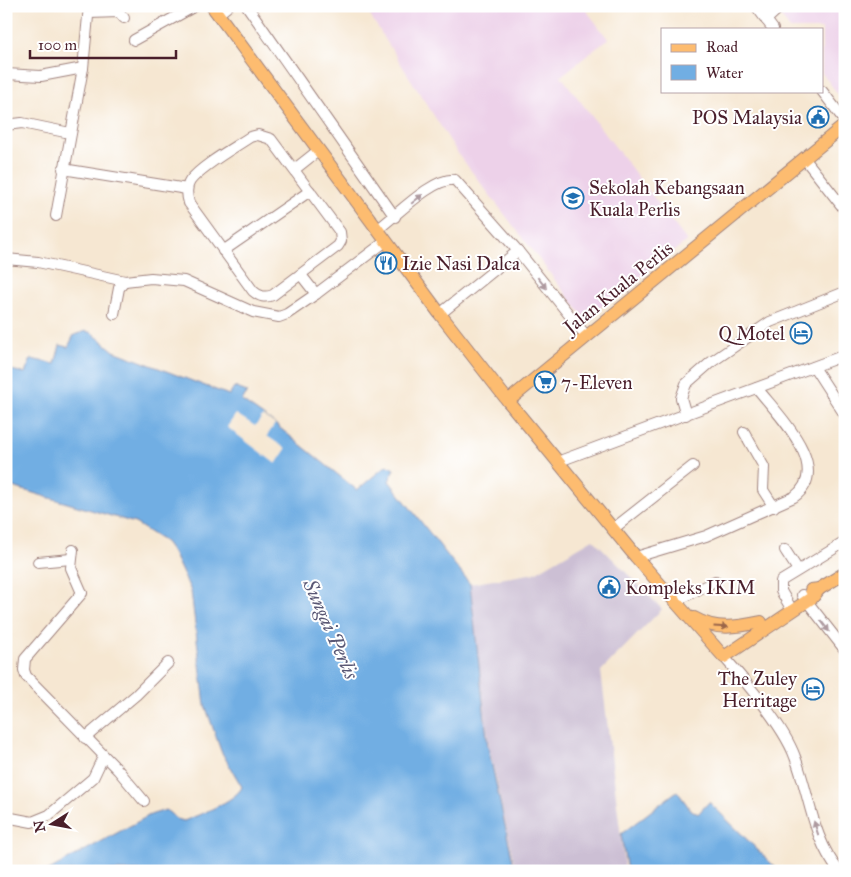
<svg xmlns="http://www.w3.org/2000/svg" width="851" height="877" font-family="'IM FELL Great Primer',serif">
	<rect width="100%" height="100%" fill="#fff"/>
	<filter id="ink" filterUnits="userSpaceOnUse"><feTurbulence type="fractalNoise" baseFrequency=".02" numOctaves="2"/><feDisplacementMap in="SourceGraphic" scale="10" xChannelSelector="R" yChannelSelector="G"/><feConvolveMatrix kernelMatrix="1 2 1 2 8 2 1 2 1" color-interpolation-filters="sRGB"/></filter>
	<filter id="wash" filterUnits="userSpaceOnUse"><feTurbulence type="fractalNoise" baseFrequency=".0096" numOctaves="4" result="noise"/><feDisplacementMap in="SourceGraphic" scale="20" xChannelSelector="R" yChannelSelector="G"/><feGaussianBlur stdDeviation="1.12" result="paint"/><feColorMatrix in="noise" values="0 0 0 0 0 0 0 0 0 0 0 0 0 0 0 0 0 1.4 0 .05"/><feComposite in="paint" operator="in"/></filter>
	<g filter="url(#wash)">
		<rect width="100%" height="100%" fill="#f6e7d2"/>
		<g fill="#edd1e9">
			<path d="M364,6H583L608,39L561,76L687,241L585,319L459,155Z"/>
			<path d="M781,6H845L844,102L822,73V29H790L776,10Z"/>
		</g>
		<path fill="#ccbfd4" d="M593,539L662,609L601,671L625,871H516L489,747L470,584L535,573Z"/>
		<g fill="#71aee3" stroke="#5e6687">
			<path d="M86,331L92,333L114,351L229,395L234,387L247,392L242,401L275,424L357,490L387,465L394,469L389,481L470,584L488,747L515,871H47L150,815L166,810L177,819L184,821C198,815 236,801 242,787L221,751L205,705L191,591L173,553L165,542L135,523L6,485V369L25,373L31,359L55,364L60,345L68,347L74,335Z"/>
			<path d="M677,791L690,809L698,814L709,802L779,871H627L621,834Z"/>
		</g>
		<path fill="#f6e7d2" d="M236,414L255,426L263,416L275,424L267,436L286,449L276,464L227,427Z"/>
	</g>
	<g filter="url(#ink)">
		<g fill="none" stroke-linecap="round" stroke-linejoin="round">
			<g stroke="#a0837e" stroke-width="12">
				<g id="minor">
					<path d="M247,6L395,217"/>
					<path d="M756,6L773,29"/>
					<path d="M89,13L119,12L124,18"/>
					<path d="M218,14L228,6"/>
					<path d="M766,20L781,6"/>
					<path d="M134,40L195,6"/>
					<path d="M6,74L41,76L83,68"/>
					<path d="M822,91L845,121"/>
					<path d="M6,125L22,123L70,133"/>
					<path d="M258,135L271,139L340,232L341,241L338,246L273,295C265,298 260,297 253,291L189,203C187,196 186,187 190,181C201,166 235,147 250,137Z"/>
					<path d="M804,158L845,210"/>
					<path d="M63,169L187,189"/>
					<path d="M295,169L319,150"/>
					<path d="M56,216L83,68L89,6"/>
					<path d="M378,229C396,216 433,177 455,180L518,251L587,337"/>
					<path d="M223,251L310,191"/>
					<path d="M6,259L38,262L125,281"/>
					<path d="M301,275L316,294"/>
					<path d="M114,314L119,288L125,281L151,278L184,281L253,312L279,317L287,314L316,294L386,241"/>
					<path d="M440,314L518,251"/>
					<path d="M814,367L845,415"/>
					<path d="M686,415L681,398L686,384L710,363L770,322L845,292"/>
					<path d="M744,432L764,467L763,490L774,507"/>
					<path d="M557,462L845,355"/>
					<path d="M613,529L693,466"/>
					<path d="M73,550L71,568L82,593L25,659L24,670L26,676L118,770L144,801"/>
					<path d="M785,550L798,570"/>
					<path d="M636,557L706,536L794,497C834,468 777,414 757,388"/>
					<path d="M38,562L71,559"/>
					<path d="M802,595L845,650"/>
					<path d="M674,602L715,581"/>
					<path d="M792,610L781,591V581L845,542"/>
					<path d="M724,657C746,682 784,726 795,757C810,796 812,838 839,871"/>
					<path d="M85,738L136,695L168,663"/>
					<path d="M6,817L32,822L49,815L93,778L103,757"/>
				</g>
			</g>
			<g stroke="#a0837e" stroke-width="14">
				<g id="major">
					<path d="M212,6L440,314L508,401L636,557L724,657L813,597L819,589"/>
					<path d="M508,401L845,125"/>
					<path d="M811,590L819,589L845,573"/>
					<path d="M694,618C716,631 737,627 761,622"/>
				</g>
			</g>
			<use href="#minor" stroke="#fff" stroke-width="10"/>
			<use href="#major" stroke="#fdbc70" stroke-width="12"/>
		</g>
		<defs><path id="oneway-solid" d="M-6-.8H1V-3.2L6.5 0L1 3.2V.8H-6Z" transform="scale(1.25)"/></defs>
		<g fill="#ae9aa0">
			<use href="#oneway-solid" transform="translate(417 199) rotate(-39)"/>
			<use href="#oneway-solid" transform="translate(542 283) rotate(52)"/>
			<use href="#oneway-solid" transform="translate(825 626) rotate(53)"/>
			<use href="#oneway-solid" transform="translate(816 828) rotate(-108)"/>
		</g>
		<use fill="#9b664a" href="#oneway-solid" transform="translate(721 627) rotate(4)"/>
	</g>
	<defs>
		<g id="civic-ring" transform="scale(1.125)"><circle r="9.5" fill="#fff" stroke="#1f6fb2" stroke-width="1.5"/><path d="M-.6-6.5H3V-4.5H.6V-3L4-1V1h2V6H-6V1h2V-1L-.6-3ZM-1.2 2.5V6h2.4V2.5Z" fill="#1f6fb2"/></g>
		<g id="school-ring" transform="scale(1.125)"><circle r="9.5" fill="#fff" stroke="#1f6fb2" stroke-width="1.5"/><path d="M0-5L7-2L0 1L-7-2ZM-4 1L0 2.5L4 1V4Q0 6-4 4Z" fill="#1f6fb2"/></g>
		<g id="restaurant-ring" transform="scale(1.125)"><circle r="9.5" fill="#fff" stroke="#1f6fb2" stroke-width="1.5"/><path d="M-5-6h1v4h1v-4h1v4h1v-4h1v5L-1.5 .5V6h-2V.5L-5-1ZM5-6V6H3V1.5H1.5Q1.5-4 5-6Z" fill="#1f6fb2"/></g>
		<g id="hotel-ring" transform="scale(1.125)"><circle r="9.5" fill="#fff" stroke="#1f6fb2" stroke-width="1.5"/><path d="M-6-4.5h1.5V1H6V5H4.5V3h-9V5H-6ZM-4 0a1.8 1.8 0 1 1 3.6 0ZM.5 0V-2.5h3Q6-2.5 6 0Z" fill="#1f6fb2"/></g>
		<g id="supermarket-ring" transform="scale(1.125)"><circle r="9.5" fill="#fff" stroke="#1f6fb2" stroke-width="1.5"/><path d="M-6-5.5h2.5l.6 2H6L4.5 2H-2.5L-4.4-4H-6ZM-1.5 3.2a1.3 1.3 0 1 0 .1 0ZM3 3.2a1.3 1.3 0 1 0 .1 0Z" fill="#1f6fb2"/></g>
	</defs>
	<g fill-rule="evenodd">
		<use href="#civic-ring" x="818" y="117"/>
		<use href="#school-ring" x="573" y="198"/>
		<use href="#restaurant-ring" x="386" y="263"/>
		<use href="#hotel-ring" x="801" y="333"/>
		<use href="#supermarket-ring" x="545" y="382"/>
		<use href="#civic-ring" x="609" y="587"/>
		<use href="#hotel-ring" x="813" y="689"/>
	</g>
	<g text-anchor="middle" stroke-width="4" stroke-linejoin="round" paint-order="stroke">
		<g font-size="19" fill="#4a1f2b" stroke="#fff" text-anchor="start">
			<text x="802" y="124" text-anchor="end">POS Malaysia</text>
			<text x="589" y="194">Sekolah Kebangsaan<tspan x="589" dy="22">Kuala Perlis</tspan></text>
			<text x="402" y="270">Izie Nasi Dalca</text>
			<text x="785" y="340" text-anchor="end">Q Motel</text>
			<text x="561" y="389">7-Eleven</text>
			<text x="625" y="594">Kompleks IKIM</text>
			<text x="797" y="685" text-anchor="end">The Zuley<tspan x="797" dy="22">Herritage</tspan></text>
		</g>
		<g font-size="19" fill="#4a1f2b" stroke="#fff">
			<text transform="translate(618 287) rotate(-39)" y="7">Jalan Kuala Perlis</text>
		</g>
		<g font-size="20" font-style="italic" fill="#5a5875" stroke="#fff">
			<text transform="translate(331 629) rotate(66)" y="7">Sungai Perlis</text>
		</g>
	</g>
	<rect width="851" height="877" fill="none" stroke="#fff" stroke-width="25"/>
	<rect x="661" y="28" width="162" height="65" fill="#ffffff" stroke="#b7a5aa"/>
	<rect x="671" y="44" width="25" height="8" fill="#fdbc70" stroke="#b7a5aa"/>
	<text x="706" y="52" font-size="15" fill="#4a1f2b">Road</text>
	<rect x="671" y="65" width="25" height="15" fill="#71aee3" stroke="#b7a5aa"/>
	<text x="706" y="78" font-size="15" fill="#4a1f2b">Water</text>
	<g transform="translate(52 824) rotate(259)" stroke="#ffffff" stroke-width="4" paint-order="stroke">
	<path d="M0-4L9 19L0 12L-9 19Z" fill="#4a1f2b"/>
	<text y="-8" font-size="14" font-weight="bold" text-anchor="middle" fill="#4a1f2b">N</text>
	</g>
	<path d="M30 50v8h146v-8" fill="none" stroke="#4a1f2b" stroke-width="2.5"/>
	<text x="38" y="50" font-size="15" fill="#4a1f2b" stroke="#ffffff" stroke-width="4" paint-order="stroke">100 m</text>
</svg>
